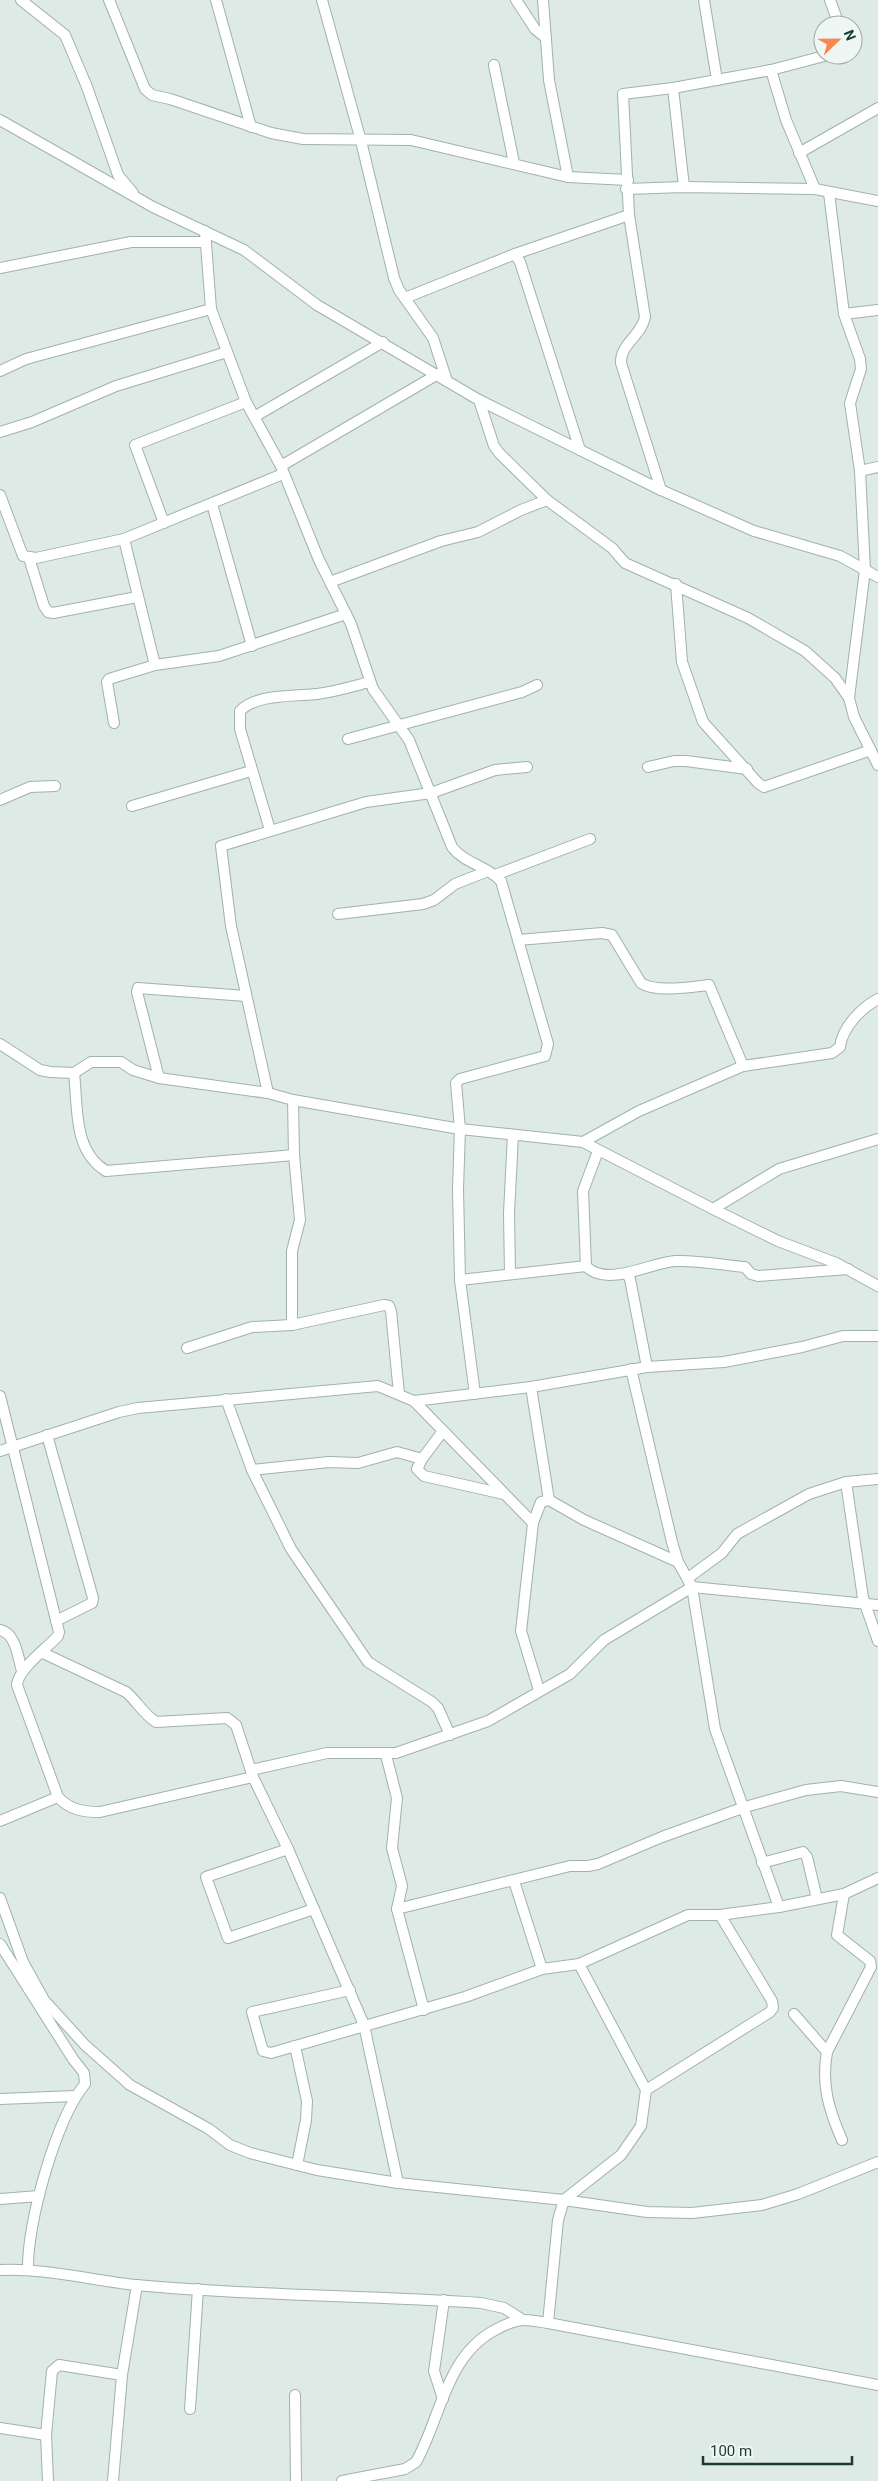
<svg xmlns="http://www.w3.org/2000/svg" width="878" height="2481" font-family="Roboto,sans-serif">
	<rect width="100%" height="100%" fill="#ddeae5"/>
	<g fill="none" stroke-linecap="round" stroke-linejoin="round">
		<g stroke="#a0b2ad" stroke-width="12">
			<g id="minor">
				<path d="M21,0L65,35L87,87L118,175L133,193"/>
				<path d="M109,0L145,89L152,95L170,99L271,133L303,139L411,140L568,177L628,180"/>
				<path d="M216,0L251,127"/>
				<path d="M322,0L361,141L394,278L399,290L433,338L447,381"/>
				<path d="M516,0L535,29L546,38"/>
				<path d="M543,0L549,80L568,177"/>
				<path d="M704,0L717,80"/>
				<path d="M830,0L839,25"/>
				<path d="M494,65L514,163"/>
				<path d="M771,70L786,120L815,189"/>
				<path d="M673,88L684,187"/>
				<path d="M0,120L153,207L244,250L317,305L479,400L661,490L754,531L840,556L878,577"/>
				<path d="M799,153L878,108"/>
				<path d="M626,189L684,187L815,189L878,201"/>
				<path d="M829,193L844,314L860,359L861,369L850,403L860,471L865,570L849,698L854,717L878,765"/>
				<path d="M205,231L211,309L246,402L281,466L319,560L351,624L373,689L409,740L452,847C464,863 487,866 501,881L548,1044L545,1056L460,1079L456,1083L460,1129L458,1189L460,1280L475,1394"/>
				<path d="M515,254L520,262L580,450"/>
				<path d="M0,268L131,242H205"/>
				<path d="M405,298L515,254L629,215"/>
				<path d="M844,314L878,310"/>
				<path d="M0,371L26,359L211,309"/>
				<path d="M479,400L494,446L500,454L547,500L612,548L625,563L748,618L805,651L835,678L849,698"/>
				<path d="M254,417L383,342"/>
				<path d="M0,432L32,422L116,386L227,352"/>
				<path d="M281,466L438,374"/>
				<path d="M860,471L878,467"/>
				<path d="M661,490L621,363C620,344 642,335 645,317L629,215L623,94L673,88L771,70L828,55"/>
				<path d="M0,495L23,556L36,558L124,539L283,474"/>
				<path d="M212,504L252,646"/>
				<path d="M164,523L135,445L246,402"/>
				<path d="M124,539L155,665"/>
				<path d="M29,558L44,606L48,612L53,613L137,597"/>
				<path d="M330,582L441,541L478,532L521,510L547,500"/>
				<path d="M676,584L682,662L703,722L758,783L764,787L871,750"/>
				<path d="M114,723L107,682L109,679L155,665L219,656L346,614"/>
				<path d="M348,739L522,692L537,685"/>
				<path d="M648,767L674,761H686L747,769"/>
				<path d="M0,800L30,787L55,786"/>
				<path d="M132,806L251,771"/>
				<path d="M270,830L240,729V711C255,694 296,696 317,694C335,692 353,686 370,682"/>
				<path d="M495,875L590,839"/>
				<path d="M338,914L423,904L434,900L455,884L488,871"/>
				<path d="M518,940L602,933L612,935L641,983C656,993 691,987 709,985L743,1066"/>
				<path d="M0,1044L40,1070L51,1072L74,1073L91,1062H121L133,1070L159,1078L268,1093L293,1100L460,1129L583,1142L713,1209L778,1241L836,1263L878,1286"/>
				<path d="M74,1073C78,1108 73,1151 106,1171L294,1155"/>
				<path d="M159,1078L137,992L138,988L246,996"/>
				<path d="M268,1093L231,926L221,846L366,802L431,793L495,770L527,767"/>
				<path d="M583,1142L639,1111L743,1066L832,1053L840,1047C842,1028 861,1008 878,999"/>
				<path d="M598,1151L583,1191L586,1266C606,1288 649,1263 675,1261C698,1260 722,1265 745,1267L751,1274L758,1276L848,1269"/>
				<path d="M713,1209L779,1169L878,1139"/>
				<path d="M510,1274L509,1213L513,1135"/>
				<path d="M627,1274L630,1279L647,1367"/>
				<path d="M460,1280L586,1266"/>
				<path d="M292,1325V1251L300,1220L294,1155L293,1100"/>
				<path d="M187,1348L252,1327L292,1325L384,1305L389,1306L391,1311L399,1394"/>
				<path d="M631,1369L672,1542L678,1562L692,1587L715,1729L779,1907"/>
				<path d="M531,1387L549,1500"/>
				<path d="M0,1396L59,1632L58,1636C46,1649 18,1669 17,1685L58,1797C70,1810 83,1812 100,1812L253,1777"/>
				<path d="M226,1399L252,1470L291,1549L368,1662L432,1702L438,1708L450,1735"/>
				<path d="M414,1401L533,1523"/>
				<path d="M443,1431L422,1459L417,1469L424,1476L504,1494"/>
				<path d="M47,1435L93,1598L92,1603L56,1621"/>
				<path d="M0,1451L119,1412L138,1408L378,1386L414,1401L531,1387L647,1367L724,1362L802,1347L843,1336H878"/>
				<path d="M252,1470L329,1462L358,1463L397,1452L422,1459"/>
				<path d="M846,1482L863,1598L878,1641"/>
				<path d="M688,1578L722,1553L737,1534L809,1494L846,1482L878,1479"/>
				<path d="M0,1630C16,1633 18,1658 22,1671"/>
				<path d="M43,1653L126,1692C137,1701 143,1714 156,1722L227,1718L236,1725L253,1777L288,1849L364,2025L398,2183"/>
				<path d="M539,1690L521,1631L533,1523L541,1502L549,1500L584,1520L678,1562"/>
				<path d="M386,1755L397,1798L392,1848L402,1886L397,1909L424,2010"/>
				<path d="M251,1770L327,1753H396L488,1721L570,1674L604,1640L692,1587L878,1605"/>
				<path d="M0,1821L58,1797"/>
				<path d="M288,1849L206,1877L228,1938L314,1909"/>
				<path d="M762,1863L803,1852L807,1857L817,1899"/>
				<path d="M514,1881L542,1969"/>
				<path d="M844,1894L878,1878"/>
				<path d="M0,1898L23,1962L44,2000L85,2045L130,2085L209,2129L230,2145L250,2153L317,2170L398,2183L564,2200L647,2212L692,2213L762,2205L798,2194L878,2162"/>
				<path d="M397,1909L570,1866H588L598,1864L662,1837L745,1807L806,1790L841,1786L878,1792"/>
				<path d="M0,1944L73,2059L84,2073L85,2084C56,2119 27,2223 28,2269"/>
				<path d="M350,1990L252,2012L263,2051L271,2053L465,1997L542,1969L579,1964L688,1915H720L779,1907L844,1894L837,1935L870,1961L871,1967L827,2052C821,2085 829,2110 842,2140"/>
				<path d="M794,2014L827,2052"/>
				<path d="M295,2046L307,2101L306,2120L297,2165"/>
				<path d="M646,2090L770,2012L773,2008L772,2001L720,1915"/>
				<path d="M0,2099L75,2096"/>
				<path d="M0,2199L39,2196"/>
				<path d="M0,2270C46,2268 90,2280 136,2285C250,2296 366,2295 481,2303L504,2308L523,2320"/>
				<path d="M548,2323L558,2220L564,2200L621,2155L641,2126L646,2090L579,1964"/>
				<path d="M295,2395L296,2481"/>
				<path d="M443,2399L434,2371L444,2300"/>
				<path d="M190,2409L198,2289"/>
				<path d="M0,2428L46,2435"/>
				<path d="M48,2481L46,2435L52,2371L59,2365L122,2375"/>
				<path d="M113,2481L122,2375L137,2285"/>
				<path d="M342,2481L405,2469L416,2462C441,2417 446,2356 495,2330C504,2325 515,2320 525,2320C532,2320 540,2322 548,2323L878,2385"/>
			</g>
		</g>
		<use href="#minor" stroke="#fff" stroke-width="10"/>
	</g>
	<g transform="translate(838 40) rotate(68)"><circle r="24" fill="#eef7f3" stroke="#9baba7"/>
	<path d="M0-4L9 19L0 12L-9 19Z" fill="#f7884e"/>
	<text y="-8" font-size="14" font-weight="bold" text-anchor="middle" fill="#1e3a35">N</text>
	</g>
	<path d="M703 2456v8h149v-8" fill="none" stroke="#1e3a35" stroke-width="2.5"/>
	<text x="710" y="2456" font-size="15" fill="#1e3a35" stroke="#eef7f3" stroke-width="4" paint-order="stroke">100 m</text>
</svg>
